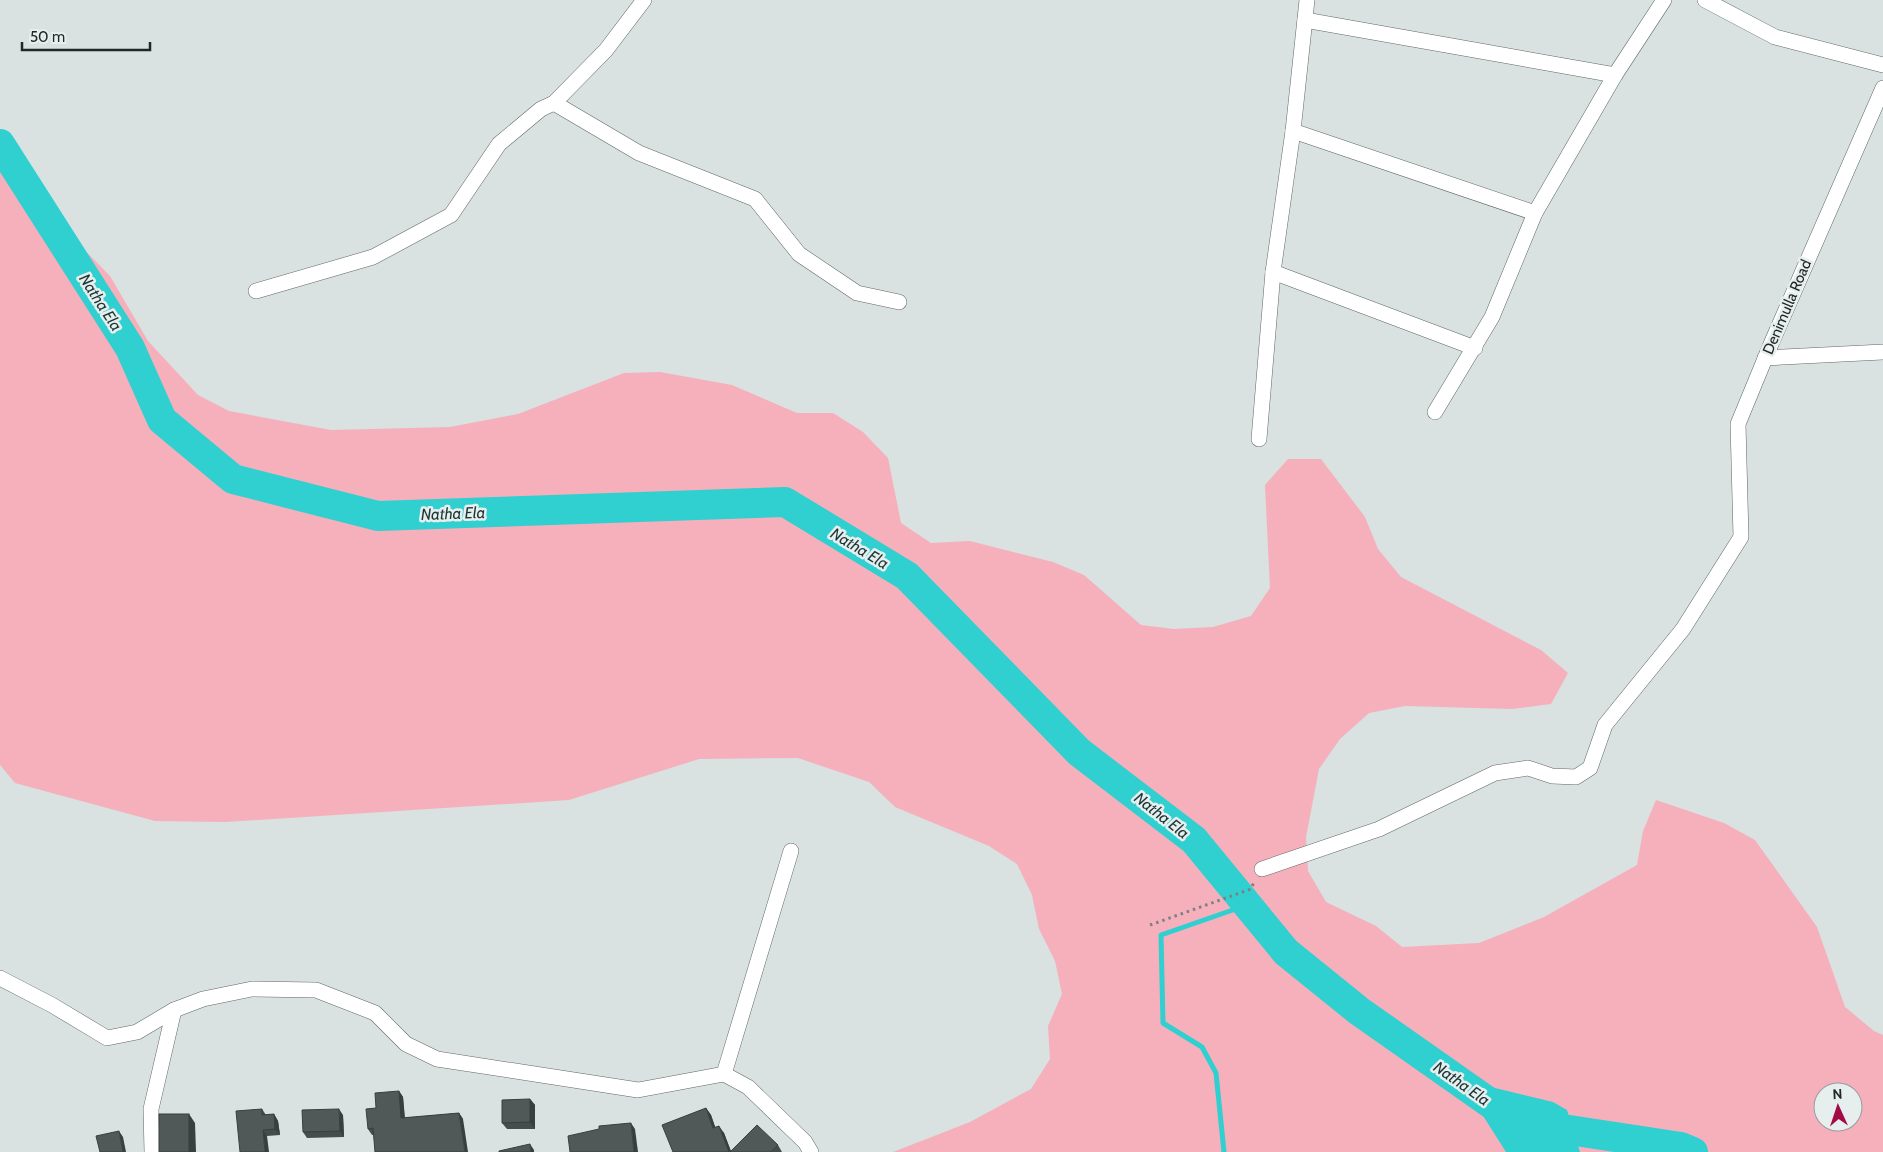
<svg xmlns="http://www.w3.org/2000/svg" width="1883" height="1152" font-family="Cabin,sans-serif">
	<rect width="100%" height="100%" fill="#d9e1e1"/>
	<path fill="#f5b0bc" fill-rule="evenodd" d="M0,161L8,172L110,276L148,341L198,395L229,411L331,430L450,427L518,414L624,373L660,372L732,385L797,413H833L863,432L888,458L901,523L931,543L970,541L1053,562L1084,575L1141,625L1174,629L1213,627L1251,616L1270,588L1265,485L1288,459H1321L1365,517L1378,549L1401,577L1541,650L1568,673L1551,704L1512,709L1405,706L1369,713L1340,739L1319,769L1306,837L1308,871L1326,902L1376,926L1402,947L1479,943L1544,917L1637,865L1643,831L1656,800L1724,823L1755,840L1817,927L1845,1007L1874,1031L1883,1035V1152H893L970,1122L1031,1089L1050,1059L1048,1026L1062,994L1055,961L1039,929L1032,895L1017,864L989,846L895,807L869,782L798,758L699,759L569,800L225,822L155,821L15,783L0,765ZM1823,1092H1853V1122H1823Z"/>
	<path fill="#30cfd0" d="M1461,1073L1495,1088L1553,1102L1567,1110L1580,1152H1506L1480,1111L1464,1092Z"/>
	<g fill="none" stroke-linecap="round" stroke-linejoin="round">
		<path stroke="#30cfd0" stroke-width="5" d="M1224,1152L1216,1073L1202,1047L1163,1023L1161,935L1247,905"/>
		<path stroke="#30cfd0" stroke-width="30" d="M0,144L130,348L162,420L233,479L378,516L785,502L907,576L1079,752L1194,840L1286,952L1359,1011L1517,1122L1681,1147L1693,1152"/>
		<g stroke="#606867" stroke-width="16">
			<g id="street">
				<path d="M1705,0L1775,37L1883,65"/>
				<path d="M1305,20L1615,75"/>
				<path d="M554,103L639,153L755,199L799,254L857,293L899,302"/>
				<path d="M1293,131L1535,213"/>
				<path d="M1273,272L1475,348"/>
				<path d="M256,291L373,257L451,215L499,144L541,109L554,103L606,50L644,0"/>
				<path d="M1765,358L1883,352"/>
				<path d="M1435,412L1492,317L1535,213L1615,75L1664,0"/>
				<path d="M1259,439L1273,272L1293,131L1307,0"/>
				<path d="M1262,869L1379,829L1495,773L1528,768L1552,776L1576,777L1590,768L1605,725L1683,629L1741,537L1738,424L1771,344L1883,88"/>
				<path d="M0,978L52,1005L107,1038L137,1032L174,1010L203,999L252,989L316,990L375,1013L406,1044L437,1059L638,1090L724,1074L748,1087L805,1142L811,1152"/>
				<path d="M724,1074L791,851"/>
				<path d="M152,1152L151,1109L174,1010"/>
			</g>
		</g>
		<path stroke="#7c8282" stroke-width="3" stroke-dasharray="2.5 4" stroke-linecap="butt" d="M1150,925L1251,889L1254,882"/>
		<use href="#street" stroke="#fff" stroke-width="15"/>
	</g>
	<g fill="#464c4c">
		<path d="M399,1091L403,1097L405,1118L459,1113L463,1119L372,1135L368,1129Z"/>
		<path d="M530,1099L535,1105V1129H507L502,1123Z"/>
		<path d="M706,1108L711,1115L715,1127L724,1133L731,1151L778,1145L782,1152H673Z"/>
		<path d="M262,1109L266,1115L274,1114L278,1121L280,1135L267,1136L240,1152Z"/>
		<path d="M343,1115L344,1137L307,1138L303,1132Z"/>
	</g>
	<g fill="#393e3e">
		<path d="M399,1091L403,1097L405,1124L401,1118Z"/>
		<path d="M530,1099L535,1105V1129L530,1122Z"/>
		<path d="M706,1108L711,1115L718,1135L713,1128Z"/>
		<path d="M339,1109L343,1115L344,1137L340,1131Z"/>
		<path d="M459,1113L463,1119L468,1152H465Z"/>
		<path d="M189,1114L195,1123L196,1152H189Z"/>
		<path d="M274,1114L278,1121L280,1135L275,1129Z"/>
		<path d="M631,1123L635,1129L638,1152H634Z"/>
		<path d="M719,1126L724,1133L731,1152H729Z"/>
		<path d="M263,1130L267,1136L269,1152H265Z"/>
		<path d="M119,1131L123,1137L126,1152H123Z"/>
		<path d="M530,1144L534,1150V1152H531Z"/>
	</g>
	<g fill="#515858" stroke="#393e3e">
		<path d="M399,1091L401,1118L459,1113L465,1152H375L373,1128L368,1129L366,1109L376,1108L375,1093Z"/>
		<path d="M530,1099V1122L502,1123V1100Z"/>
		<path d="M706,1108L713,1128L719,1126L729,1152H673L662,1125Z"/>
		<path d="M262,1109V1115L274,1114L275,1129L263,1130L265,1152H240L236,1111Z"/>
		<path d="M339,1109L340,1131L303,1132L302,1110Z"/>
		<rect x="159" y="1114" width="30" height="38"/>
		<path d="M631,1123L634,1152H570L568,1136L599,1129V1126Z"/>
		<path d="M757,1125L778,1145L771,1152H730Z"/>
		<path d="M119,1131L123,1152H100L96,1136Z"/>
		<path d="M530,1144L531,1152H499V1151Z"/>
	</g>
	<g text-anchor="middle" stroke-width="5" stroke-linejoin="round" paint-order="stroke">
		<g font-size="15" fill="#232626" stroke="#e6eeee">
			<text transform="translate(1787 307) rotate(-67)" y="5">Denimulla Road</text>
		</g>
		<g font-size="16" font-style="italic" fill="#1c3535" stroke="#e6eeee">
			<text transform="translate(101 302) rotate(57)" y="6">Natha Ela</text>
			<text transform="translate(453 513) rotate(-2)" y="6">Natha Ela</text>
			<text transform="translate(860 548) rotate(31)" y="6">Natha Ela</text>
			<text transform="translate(1162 815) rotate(38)" y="6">Natha Ela</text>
			<text transform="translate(1462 1083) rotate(35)" y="6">Natha Ela</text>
		</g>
	</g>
	<g transform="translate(1838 1107) rotate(357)"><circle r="24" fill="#e6eeee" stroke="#989e9e"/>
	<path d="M0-4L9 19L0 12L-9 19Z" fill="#a30b47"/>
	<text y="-8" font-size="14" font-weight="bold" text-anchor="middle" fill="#232626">N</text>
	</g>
	<path d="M22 42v8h128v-8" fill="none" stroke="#232626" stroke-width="2.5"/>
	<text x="30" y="42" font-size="15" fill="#232626" stroke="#e6eeee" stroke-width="4" paint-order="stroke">50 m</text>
</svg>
